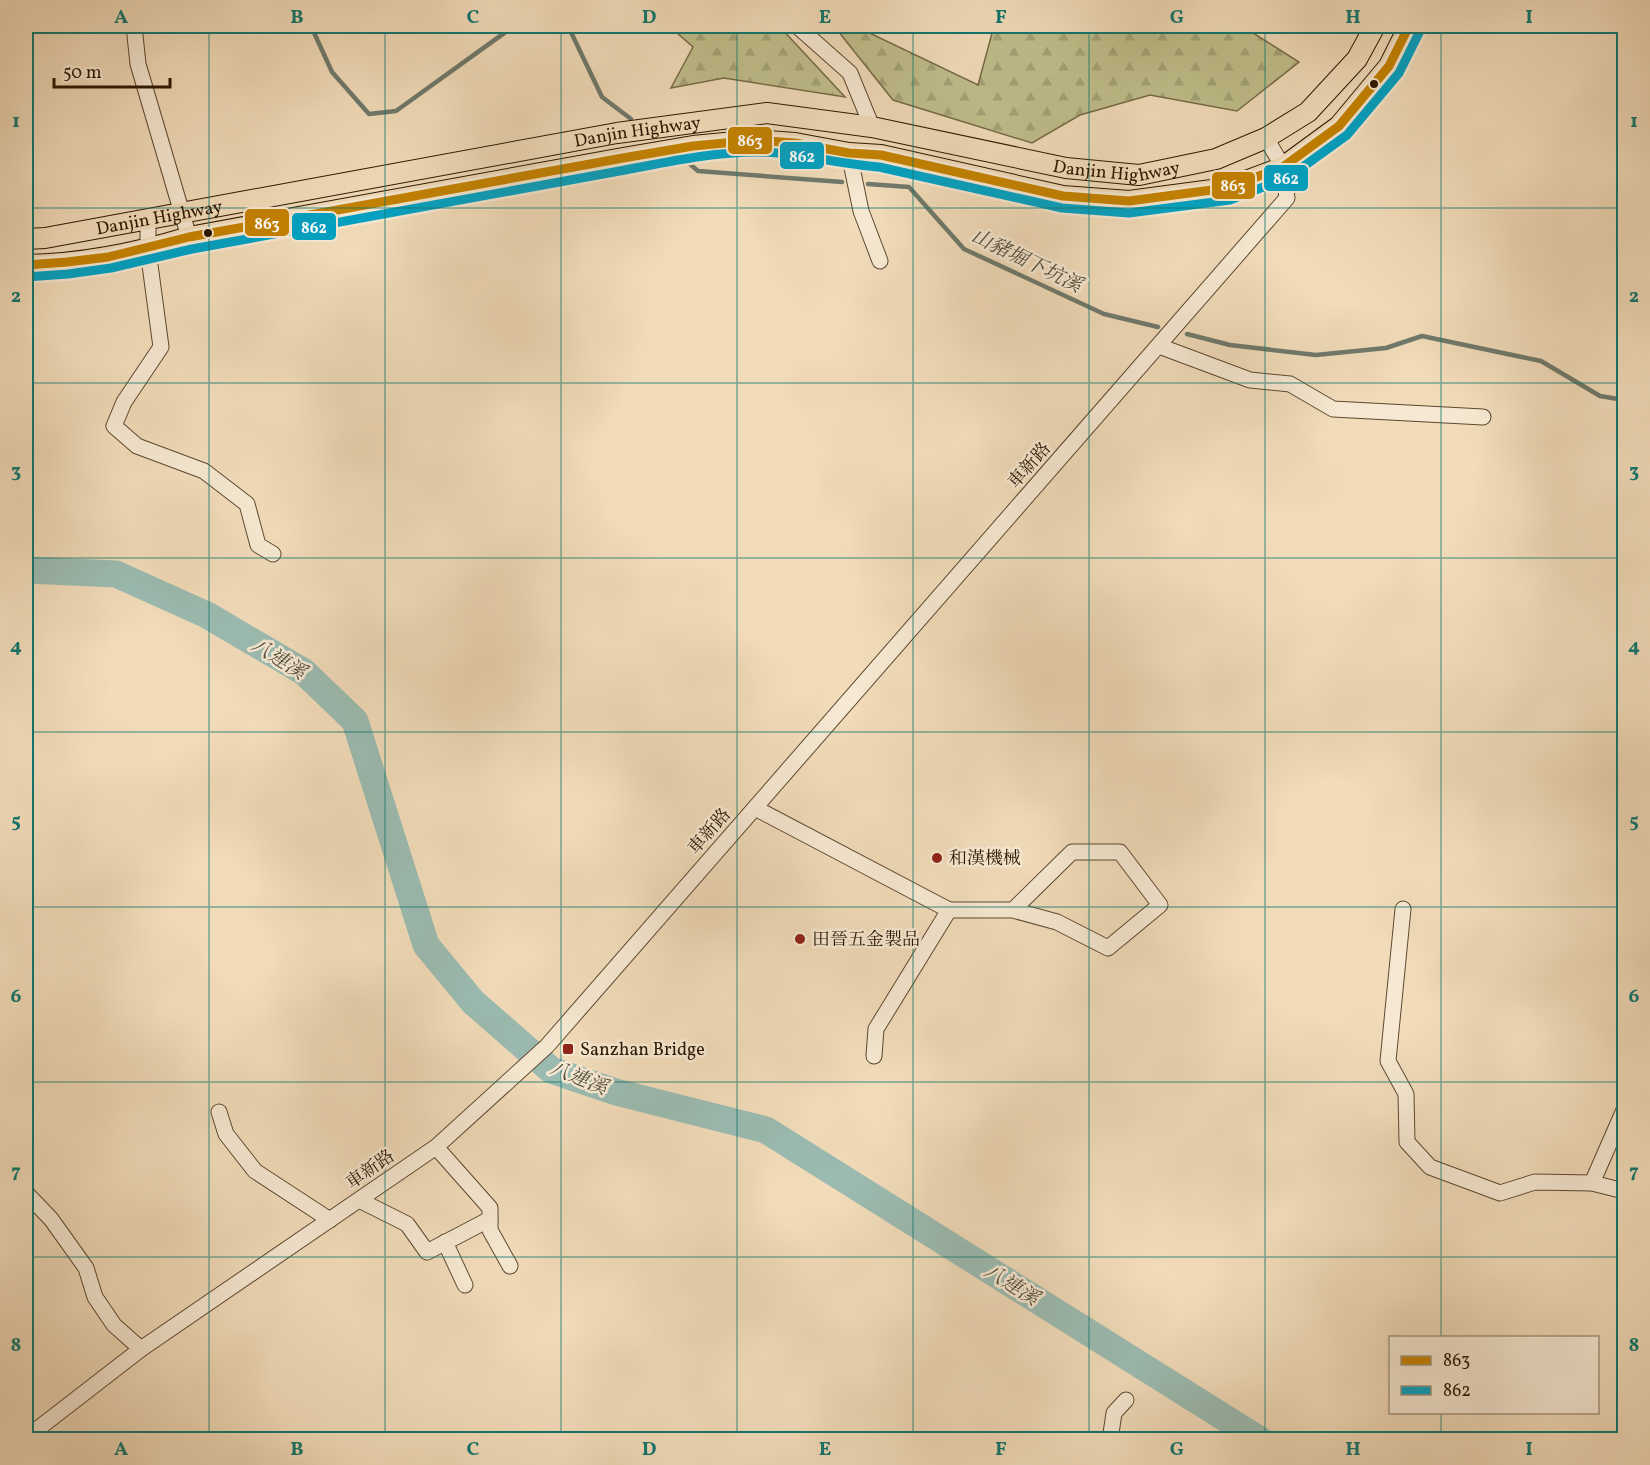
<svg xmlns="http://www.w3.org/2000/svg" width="1650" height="1465" font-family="Vollkorn,'Noto Serif TC',serif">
	<defs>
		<pattern id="forest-firs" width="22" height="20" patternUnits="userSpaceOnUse" patternTransform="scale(1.5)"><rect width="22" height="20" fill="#bfbe8b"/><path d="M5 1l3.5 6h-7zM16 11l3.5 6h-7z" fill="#a4a376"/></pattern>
	</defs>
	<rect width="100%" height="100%" fill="#f1dbb9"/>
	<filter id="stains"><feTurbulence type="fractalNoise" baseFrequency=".00333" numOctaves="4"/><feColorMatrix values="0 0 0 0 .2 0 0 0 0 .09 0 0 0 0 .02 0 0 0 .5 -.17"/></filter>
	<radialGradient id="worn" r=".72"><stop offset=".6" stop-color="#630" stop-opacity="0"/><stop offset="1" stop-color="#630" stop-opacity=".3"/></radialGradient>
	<g fill="url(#forest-firs)" stroke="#766a46" stroke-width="1.5">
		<path d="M669,26H779L845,97L724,78L671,88L693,47Z"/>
		<path d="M834,26H855L978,85L994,26H1242L1299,62L1237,111L1150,95L1080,115L1032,143L893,100Z"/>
	</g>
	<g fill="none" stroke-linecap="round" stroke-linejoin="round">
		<g stroke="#6f796b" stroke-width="4.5">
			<path d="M311,26L332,72L369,114L396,111L514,26"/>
			<path d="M568,26L602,97L631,119"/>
			<path d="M685,160L698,171L842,182"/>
			<path d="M868,184L909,187L964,249L1104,314L1158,327"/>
			<path d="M1187,334L1230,345L1316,355L1386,348L1422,336L1541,361L1600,396L1624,400"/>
		</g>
		<path stroke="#9bbbb1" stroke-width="27" d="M26,570L116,574L207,615L304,672L355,721L426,945L473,1002L551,1070L616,1092L766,1130L1260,1440"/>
		<g stroke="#5d482f" stroke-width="17">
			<g id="minor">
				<path d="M134,26L138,64L189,237"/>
				<path d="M797,26L850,73L872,127"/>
				<path d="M849,153L861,211L880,261"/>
				<path d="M148,220V250L161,347L124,402L114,426L137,446L204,471L247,504L258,545L273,554"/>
				<path d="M1159,346L1250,380L1290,384L1333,409L1483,417"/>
				<path d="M755,808L949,910L876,1029L874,1056"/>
				<path d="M1403,909L1388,1061L1406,1094L1407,1142L1430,1167L1500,1193L1535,1182L1592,1183L1624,1191"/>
				<path d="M949,910H1013L1057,922L1108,948L1160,905L1120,852H1072L1013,910"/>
				<path d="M219,1112L226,1134L255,1171L330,1220"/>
				<path d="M436,1147L490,1208V1230L510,1266"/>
				<path d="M1592,1183L1624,1110"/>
				<path d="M26,1193L51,1219L86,1268L95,1297L114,1325L141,1349"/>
				<path d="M359,1200L407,1224L427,1252L490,1219"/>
				<path d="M445,1242L465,1285"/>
				<path d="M26,1438L141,1349L436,1147L547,1046L1287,198L1283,167L1266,138"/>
				<path d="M1110,1440L1114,1413L1126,1400"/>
			</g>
		</g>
		<g stroke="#2c1701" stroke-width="22">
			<g id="major">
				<path id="s1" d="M26,239L45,238L617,133L767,113L872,127L1066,168L1139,175L1216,159L1266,138L1308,112L1357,59L1375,26"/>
				<path d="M26,265C80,264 137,253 189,237L623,158L693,146L756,140L795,143L849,153L881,155L1063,196L1129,201L1227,188L1283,167L1339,126L1389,66L1409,26"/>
			</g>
		</g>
		<use href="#minor" stroke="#f6e8d2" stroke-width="15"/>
		<use href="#major" stroke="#f1dbb9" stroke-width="20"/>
		<g stroke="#f6e8d2" stroke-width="14">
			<path id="bus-1" d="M26,265L67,262L108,257L189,237L623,158L693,146L756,140L795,143L849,153L881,155L1063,196L1129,201L1227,188L1283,167L1339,126L1389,66L1409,26"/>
		</g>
		<g stroke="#f6e8d2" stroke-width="14">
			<path id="bus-2" d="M26,277L68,274L111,268L192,249L625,170C668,162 713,152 757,152C797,152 838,164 879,167L1062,208L1129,213L1230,200L1289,177L1347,135L1399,73L1420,31"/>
		</g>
		<use href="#bus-1" stroke="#c48200" stroke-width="9"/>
		<use href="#bus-2" stroke="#02a2c4" stroke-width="9"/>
	</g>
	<path fill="none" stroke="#0f766e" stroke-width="1.5" stroke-opacity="0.55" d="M209,26V1440M385,26V1440M561,26V1440M737,26V1440M913,26V1440M1089,26V1440M1265,26V1440M1441,26V1338M26,208H1624M26,383H1624M26,558H1624M26,732H1624M26,907H1624M26,1082H1624M26,1257H1624M1441,1412V1440"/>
	<g fill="#2c1701" stroke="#f6e8d2" stroke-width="2">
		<circle cx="1374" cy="84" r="5"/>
		<circle cx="208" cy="233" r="5"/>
	</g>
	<g fill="#8f2418" stroke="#f6e8d2" stroke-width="2">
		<circle cx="937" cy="858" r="6"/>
		<circle cx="800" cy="939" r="6"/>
		<rect x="562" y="1043" width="12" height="12" rx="3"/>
	</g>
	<g text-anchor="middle" stroke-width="5" stroke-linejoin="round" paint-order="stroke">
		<g font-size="18" fill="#2c1701" stroke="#f6e8d2">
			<text dy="6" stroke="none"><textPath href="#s1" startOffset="621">Danjin Highway</textPath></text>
			<text dy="6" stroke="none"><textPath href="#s1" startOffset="1107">Danjin Highway</textPath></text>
			<text dy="6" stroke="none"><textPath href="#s1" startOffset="135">Danjin Highway</textPath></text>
			<text transform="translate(1029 465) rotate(-49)" y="6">車新路</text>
			<text transform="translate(709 831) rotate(-49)" y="6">車新路</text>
			<text transform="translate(370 1169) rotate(-35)" y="6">車新路</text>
		</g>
		<g font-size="18" fill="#2c1701" stroke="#f6e8d2" text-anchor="start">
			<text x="949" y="864">和漢機械</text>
			<text x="812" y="945">田晉五金製品</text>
			<text x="580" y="1055">Sanzhan Bridge</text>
		</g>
		<g font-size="20" font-style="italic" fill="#53503f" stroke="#f6e8d2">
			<text transform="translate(1027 260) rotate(26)" y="7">山豬堀下坑溪</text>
			<text transform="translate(279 658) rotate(32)" y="7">八連溪</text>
			<text transform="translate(579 1077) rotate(22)" y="7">八連溪</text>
			<text transform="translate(1012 1284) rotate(32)" y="7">八連溪</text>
		</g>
	</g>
	<g stroke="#f6e8d2" stroke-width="2">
		<rect x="727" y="126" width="46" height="29" rx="6" fill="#c48200"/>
		<rect x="779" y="141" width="46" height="29" rx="6" fill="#02a2c4"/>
		<rect x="1263" y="164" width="46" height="28" rx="6" fill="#02a2c4"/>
		<rect x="1211" y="171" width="45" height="29" rx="6" fill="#c48200"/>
		<rect x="244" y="208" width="46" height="29" rx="6" fill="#c48200"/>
		<rect x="291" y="212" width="46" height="29" rx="6" fill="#02a2c4"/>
	</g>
	<g font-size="16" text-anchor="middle" font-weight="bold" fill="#fff">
		<text x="750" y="146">863</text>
		<text x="802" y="162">862</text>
		<text x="1286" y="184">862</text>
		<text x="1233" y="191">863</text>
		<text x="267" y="229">863</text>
		<text x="314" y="233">862</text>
	</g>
	<rect width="1650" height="1465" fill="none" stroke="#f1dbb9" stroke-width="66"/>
	<rect x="1389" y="1336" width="210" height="78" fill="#f6e8d2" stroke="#a5947e" stroke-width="1.5"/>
	<rect x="1401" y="1356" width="30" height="9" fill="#c48200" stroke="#a5947e" stroke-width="1.5"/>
	<text x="1443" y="1366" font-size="18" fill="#2c1701">863</text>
	<rect x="1401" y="1386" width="30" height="9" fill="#02a2c4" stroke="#a5947e" stroke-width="1.5"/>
	<text x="1443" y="1396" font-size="18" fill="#2c1701">862</text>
	<path d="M54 78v9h116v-9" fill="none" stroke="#2c1701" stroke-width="3"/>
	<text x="63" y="78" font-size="18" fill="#2c1701" stroke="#f6e8d2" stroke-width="4.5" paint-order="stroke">50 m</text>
	<rect x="33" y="33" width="1584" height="1399" fill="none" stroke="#0f766e" stroke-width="2"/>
	<g font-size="20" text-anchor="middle" font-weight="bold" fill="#0f766e">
		<text x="121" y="23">A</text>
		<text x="297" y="23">B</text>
		<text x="473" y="23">C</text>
		<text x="649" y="23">D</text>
		<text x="825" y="23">E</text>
		<text x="1001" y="23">F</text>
		<text x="1177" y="23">G</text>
		<text x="1353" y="23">H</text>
		<text x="1529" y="23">I</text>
		<text x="16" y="127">1</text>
		<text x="1634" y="127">1</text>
		<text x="16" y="302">2</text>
		<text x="1634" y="302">2</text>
		<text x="16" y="477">3</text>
		<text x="1634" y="477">3</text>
		<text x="16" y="652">4</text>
		<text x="1634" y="652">4</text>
		<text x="16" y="827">5</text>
		<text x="1634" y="827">5</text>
		<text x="16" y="1002">6</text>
		<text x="1634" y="1002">6</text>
		<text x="16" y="1177">7</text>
		<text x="1634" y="1177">7</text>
		<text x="16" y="1351">8</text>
		<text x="1634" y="1351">8</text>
		<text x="121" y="1455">A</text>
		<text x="297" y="1455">B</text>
		<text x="473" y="1455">C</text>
		<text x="649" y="1455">D</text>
		<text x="825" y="1455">E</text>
		<text x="1001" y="1455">F</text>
		<text x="1177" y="1455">G</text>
		<text x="1353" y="1455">H</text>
		<text x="1529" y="1455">I</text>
	</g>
	<rect width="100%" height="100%" filter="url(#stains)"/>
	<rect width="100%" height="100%" fill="url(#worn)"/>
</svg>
